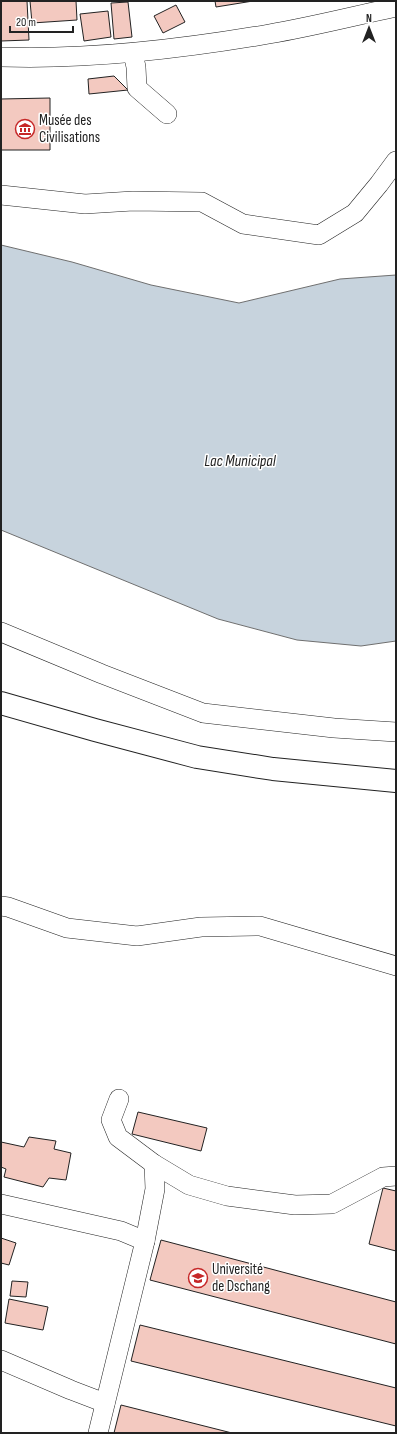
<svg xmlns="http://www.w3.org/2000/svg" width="397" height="1434" font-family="'Sofia Sans Condensed',sans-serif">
	<rect width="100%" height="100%" fill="#fff"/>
	<path fill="#c7d3dd" stroke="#6f6f6f" d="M1,245L72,262L151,285L239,303L340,279L396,275V641L361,646L297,640L218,619L1,530Z"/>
	<g fill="#f3c9c0" stroke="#222">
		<path d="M1,1H27L29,40L1,41Z"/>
		<path d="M30,1H76L77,20L32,23Z"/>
		<path d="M215,1H253L216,7Z"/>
		<path d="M128,2L132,37L114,39L111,3Z"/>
		<path d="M176,5L185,22L163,33L154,16Z"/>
		<path d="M108,11L111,37L84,41L80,14Z"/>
		<path d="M114,76L128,90L89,94L88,79Z"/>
		<path d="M50,98V150H1V99Z"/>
		<path d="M138,1112L207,1128L201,1151L132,1134Z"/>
		<path d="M29,1137L56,1141L54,1149L71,1153L66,1180L49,1178L43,1187L4,1177L6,1169L1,1167V1142L24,1147Z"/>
		<path d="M383,1188L396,1191V1251L369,1244Z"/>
		<path d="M1,1238L16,1243L9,1265L1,1263Z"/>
		<path d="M161,1240L396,1302V1344L150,1280Z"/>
		<path d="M12,1281L28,1282L26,1297L10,1296Z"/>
		<path d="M9,1299L48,1307L43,1330L5,1323Z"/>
		<path d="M140,1325L396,1388V1426L131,1361Z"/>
		<path d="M121,1405L232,1433H114Z"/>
	</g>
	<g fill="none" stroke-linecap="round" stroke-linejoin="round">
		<g stroke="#222" stroke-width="20">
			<g id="street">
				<path d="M133,53L136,67L137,88L167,114"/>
				<path d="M1,57C89,60 182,49 269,34C311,27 354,16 396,7"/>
				<path d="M1,195L85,204L133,201L202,202L243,224L319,235L355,213L379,184L396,161"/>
				<path d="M1,632L102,674L203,713L334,728L396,732"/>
				<path d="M1,906L8,907L67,928L137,936L201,927L260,926L396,966"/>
				<path d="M119,1099L111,1120L118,1137L154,1164L189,1185L227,1196L295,1205L332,1204L383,1177L396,1176"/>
				<path d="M1,1204L121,1231L145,1241"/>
				<path d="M1,1360L71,1390L105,1403"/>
				<path d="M98,1433L145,1241L155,1189L154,1164"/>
			</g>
		</g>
		<g stroke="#222" stroke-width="24">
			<path id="secondary" d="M1,703L95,730L197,757L273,769L396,781"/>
		</g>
		<use href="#street" stroke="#fff" stroke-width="19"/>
		<use href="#secondary" stroke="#fff" stroke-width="22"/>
	</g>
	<defs>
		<g id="museum-ring" transform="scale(1)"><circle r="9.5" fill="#fff" stroke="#c62828" stroke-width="1.5"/><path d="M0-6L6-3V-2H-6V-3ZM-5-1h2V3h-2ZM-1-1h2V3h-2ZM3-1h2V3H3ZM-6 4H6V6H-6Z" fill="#c62828"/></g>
		<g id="university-ring" transform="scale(1)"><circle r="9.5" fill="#fff" stroke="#c62828" stroke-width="1.5"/><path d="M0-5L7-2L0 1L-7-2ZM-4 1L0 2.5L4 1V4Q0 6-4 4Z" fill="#c62828"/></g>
	</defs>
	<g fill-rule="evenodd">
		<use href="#museum-ring" x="25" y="129"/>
		<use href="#university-ring" x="198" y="1278"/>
	</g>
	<g text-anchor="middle" stroke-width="3" stroke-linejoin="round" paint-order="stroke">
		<g font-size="15" fill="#222" stroke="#fff" text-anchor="start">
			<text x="39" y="125">Musée des<tspan x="39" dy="17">Civilisations</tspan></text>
			<text x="212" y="1274">Université<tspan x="212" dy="17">de Dschang</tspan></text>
		</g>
		<g font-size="16" font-style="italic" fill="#222" stroke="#fff">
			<text x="240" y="466">Lac Municipal</text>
		</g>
	</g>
	<rect width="397" height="1434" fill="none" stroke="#222222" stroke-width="4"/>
	<g transform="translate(369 28)" stroke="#ffffff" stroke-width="3" paint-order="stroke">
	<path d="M0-3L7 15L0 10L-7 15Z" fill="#222222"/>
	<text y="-6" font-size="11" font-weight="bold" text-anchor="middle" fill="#222222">N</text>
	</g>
	<path d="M10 26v6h63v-6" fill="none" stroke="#222222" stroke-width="2"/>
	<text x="16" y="26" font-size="12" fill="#222222" stroke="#ffffff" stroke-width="3" paint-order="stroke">20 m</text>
</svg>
